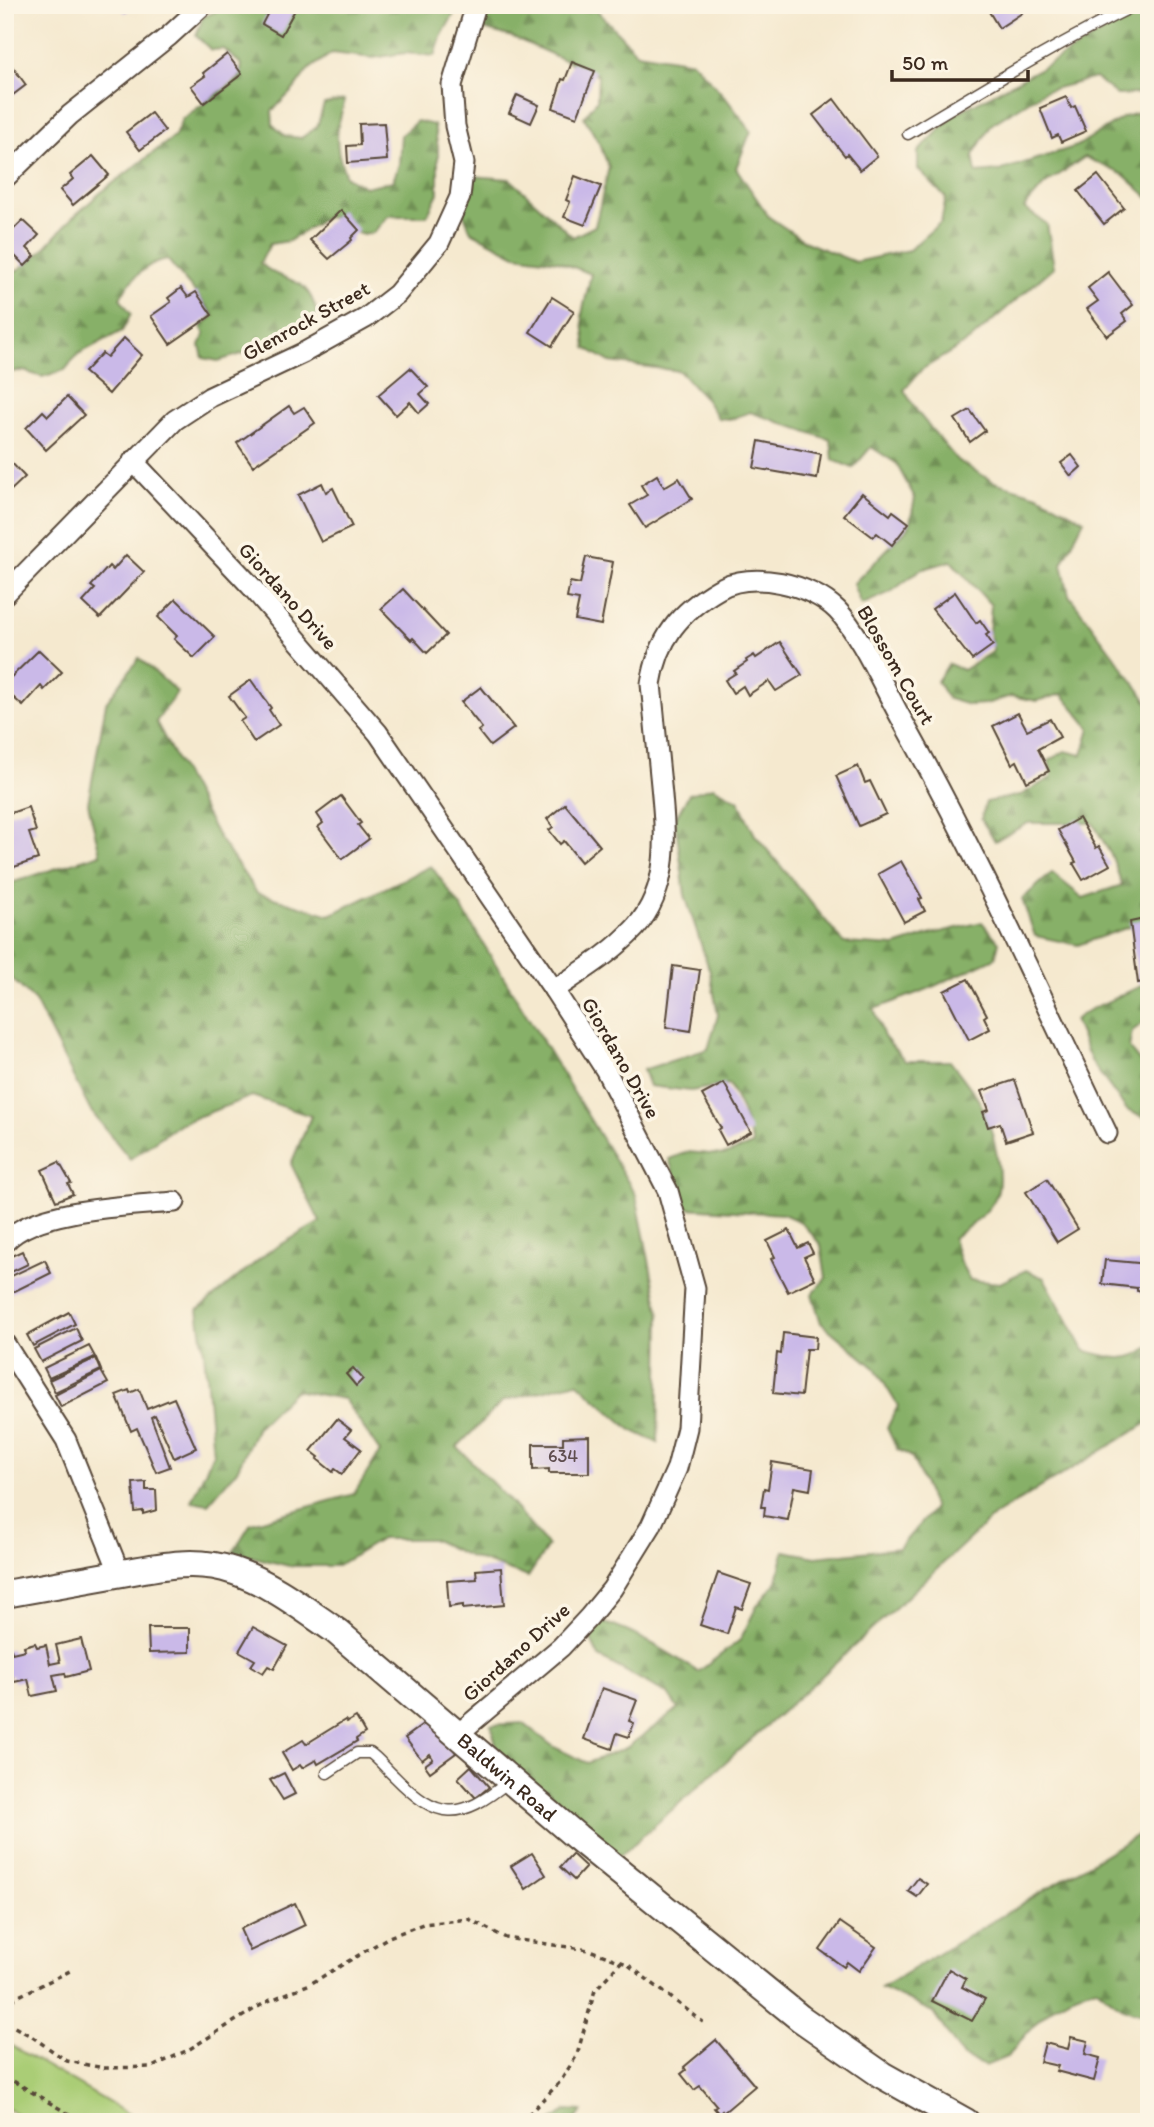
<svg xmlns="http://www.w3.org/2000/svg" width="1154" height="2127" font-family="Itim,sans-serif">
	<defs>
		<pattern id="forest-firs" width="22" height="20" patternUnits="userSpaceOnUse" patternTransform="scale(1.75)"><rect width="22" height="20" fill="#87b067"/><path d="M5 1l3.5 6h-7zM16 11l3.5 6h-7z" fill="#708f54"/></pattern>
	</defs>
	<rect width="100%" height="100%" fill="#fcf5e5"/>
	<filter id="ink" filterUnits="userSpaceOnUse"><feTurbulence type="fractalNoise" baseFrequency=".0143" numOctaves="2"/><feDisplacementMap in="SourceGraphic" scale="14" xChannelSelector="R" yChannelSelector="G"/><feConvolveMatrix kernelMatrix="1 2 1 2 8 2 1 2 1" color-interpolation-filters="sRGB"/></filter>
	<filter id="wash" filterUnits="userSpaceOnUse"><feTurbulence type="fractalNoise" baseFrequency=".00686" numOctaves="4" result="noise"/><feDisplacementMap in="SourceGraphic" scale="28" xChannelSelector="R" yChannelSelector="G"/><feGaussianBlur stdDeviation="1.57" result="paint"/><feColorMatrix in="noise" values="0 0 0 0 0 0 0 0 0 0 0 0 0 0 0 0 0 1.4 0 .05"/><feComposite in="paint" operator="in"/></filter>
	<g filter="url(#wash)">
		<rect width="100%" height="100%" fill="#f5e9cf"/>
		<path fill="#aacd76" stroke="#727c4a" stroke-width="2" d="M5,2042L142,2122H30L5,2107Z"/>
		<g fill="url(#forest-firs)" stroke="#616d42" stroke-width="2">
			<path d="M230,5H459L441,37L435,56L405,53L373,58L332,53L307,71L294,89L272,111L273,125L285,136L301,138L317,127L324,104L344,100C343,110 339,119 338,128C335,145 340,161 346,177L365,187L393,181L399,164L401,135L417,121L434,125L438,148V193L427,216H388L373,233L359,234L337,218L326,217L289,241L270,244L260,263C284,286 307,271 317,314L299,329L259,349L218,361L203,358L200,345L205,334L201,327L214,315L167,259C147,262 129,281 120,298L131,314L122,331L78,354L65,370L42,377L24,371L5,372V283L15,272L41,252L71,219L99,194L175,136L182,119L239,79L242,65L224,49L211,50L196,36L203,17Z"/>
			<path d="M490,5H592L637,53L693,62L725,97L751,131L736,168L769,217L806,242L855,262L909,250L941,222L946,198L918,169V152L955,114L1047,65L1115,25L1149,11V93L1117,95L1095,78L1045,91L992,124L973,155L976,173L999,171L1077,146L1124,117L1149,110V198L1124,175L1085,157L1044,185L1024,208L1047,224L1054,267L969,341L921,370L904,390L918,413L957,460L994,482L1038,495L1084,520L1062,564L1069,595L1141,692L1149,705V920L1078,945L1035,936L1022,899L1052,873L1083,898L1122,885L1112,857L1093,823H1028L995,841L981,819L986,802L1021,795L1052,777L1049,761L1065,751L1082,755L1090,728L1062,694L1037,701L1011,696L986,704L969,705L948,699L937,681L949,664L963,670L993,651L989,632L991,605L951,561L920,570L891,592L861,605L853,584L909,527L915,498L896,463L871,447L853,468L833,460L831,440L750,412L731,419L718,418L703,396L679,371L610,362L586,348L582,314L591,274L558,261L516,255L471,232L461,207L473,176L510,179L573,237L595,226L609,167L599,143L584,117L597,100L598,75L513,37L480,28Z"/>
			<path d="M139,658L177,692L156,722L217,835L257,893L330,915L431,866L461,907L636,1195L660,1315L658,1443L631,1430L577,1382L503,1401L457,1447L506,1497L548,1546L528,1577L468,1556L432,1539H381L337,1566H289L233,1552L251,1523L354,1494L380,1452L344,1399L295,1390L257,1427L237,1470L208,1504L191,1501L213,1454L204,1351L198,1310L268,1252L320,1222L291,1164L311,1116L252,1096L179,1124L130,1159L90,1110L35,1001L5,972V885L100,854L88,803L106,703Z"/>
			<path d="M713,787L738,800L755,835L844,943L895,946L932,934L982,922L999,942L995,958L928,989L874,1009L884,1037L905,1061H950C960,1074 971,1087 979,1101C991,1120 1005,1175 996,1196C989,1214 968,1227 953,1238L960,1262L970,1280L1000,1283L1026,1270L1044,1278L1084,1350C1107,1357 1128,1365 1149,1347V1422L995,1515L824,1674L618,1858L556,1799L499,1757L491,1725L523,1723L554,1747L587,1763L626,1748L678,1709L668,1694L599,1657L590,1638L602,1622C637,1633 667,1651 698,1672L740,1640L757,1606L777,1581L784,1551L816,1557L899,1548L934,1508L912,1457L897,1449L887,1428L898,1406L875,1368L821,1323L812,1294L826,1278L821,1245L801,1222L783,1214L685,1208L669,1159L687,1152L723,1155L753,1145L742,1111L729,1084L691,1091L649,1086L643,1070L708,1049L718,1015L710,972L685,895L675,819L689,794Z"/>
			<path d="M1149,982V1019L1132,1031L1129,1048L1149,1073V1120L1127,1110L1092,1063L1074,1020L1087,1011Z"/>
			<path d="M1149,1828V2012C1126,2016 1113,2001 1096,1987L1075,1994L1054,2006L1038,2020L1007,2057L985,2066L963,2057L933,2012L881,1988Z"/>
			<path d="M567,2110L583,2111L573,2122H550Z"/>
		</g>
		<g id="blocks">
			<g fill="#cab9e8">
				<path d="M5,5H19L18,9L10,8L9,19L5,18Z"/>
				<path d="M119,5H135L125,13Z"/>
				<path d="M272,5H291L296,8L281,35L262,24Z"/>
				<path d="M985,5H1017L1022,13L999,28Z"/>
				<path d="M227,54L242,74L204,103L191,86L205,76L203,73Z"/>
				<path d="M572,62L595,71L577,117L553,108L562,79L565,80Z"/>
				<path d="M12,66L26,85L5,101V70Z"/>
				<path d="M517,95L539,105L531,123L509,113Z"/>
				<path d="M1066,97L1071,108L1075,106L1086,131L1061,142L1058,135L1052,138L1040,108Z"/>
				<path d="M834,99L877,156L860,170L847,154L845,156L813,115Z"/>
				<path d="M151,113L165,131L140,150L126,132Z"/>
				<path d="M384,123L387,160L348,163L347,146L360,145L359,124Z"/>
				<path d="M93,156L109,175L73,205L60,190L73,179L70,175Z"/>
				<path d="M1098,175L1124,208L1104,224L1078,191Z"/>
				<path d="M575,176L601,186L585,225L564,217L570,202L566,200Z"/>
				<path d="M341,210L359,230L351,238L352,240L329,259L310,240Z"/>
				<path d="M23,220L39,235L27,248L35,256L25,266L5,246V238Z"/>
				<path d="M1108,272L1133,305L1122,314L1127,321L1107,336L1087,309L1098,301L1088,288Z"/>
				<path d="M181,288L188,297L196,292L212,315L170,344L151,316L171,302L168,298Z"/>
				<path d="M552,297L574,311L552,346L530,332Z"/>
				<path d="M124,338L142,355L109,394L84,372L102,353L107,357Z"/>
				<path d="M410,368L428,387L420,394L429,404L419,413L410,402L396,415L378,395Z"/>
				<path d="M67,397L84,415L46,450L26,428L43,411L48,416Z"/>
				<path d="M289,406L294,413L304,407L315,423L253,466L237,443Z"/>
				<path d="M970,410L985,431L970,442L955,419Z"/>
				<path d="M759,441L821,454L817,479L754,468Z"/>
				<path d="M1072,455L1081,467L1071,476L1061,463Z"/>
				<path d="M8,459L25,477L5,496V462Z"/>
				<path d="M657,475L664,487L679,478L692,499L645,528L630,505L647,495L641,485Z"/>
				<path d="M322,483L326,492L333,488L352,527L321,542L298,495Z"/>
				<path d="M862,493L890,515L893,511L909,523L892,545L877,533L873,537L844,515Z"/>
				<path d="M126,555L144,572L100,618L83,602L95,589L91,586L109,566L113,570Z"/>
				<path d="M586,557L613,562L601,625L575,620L579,600L567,598L570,582L580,584Z"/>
				<path d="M403,589L446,635L427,653L413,638L411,640L381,609Z"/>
				<path d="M955,592L976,623L980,620L989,633L986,635L993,645L972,660L932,609Z"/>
				<path d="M176,599L215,637L194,658L174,639L177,636L158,617Z"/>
				<path d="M780,642L802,675L776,691L769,681L748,695L743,686L733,693L725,680L736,673L734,671L747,662L746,660L754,655L756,658Z"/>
				<path d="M39,650L62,672L44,690L41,686L23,706L5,690V683Z"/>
				<path d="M251,680L271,708L269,710L279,725L254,742L240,721L245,718L229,696Z"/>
				<path d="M481,687L514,728L490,746L478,731L482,728L461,702Z"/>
				<path d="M1018,713L1027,730L1050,719L1060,737L1038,749L1049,771L1027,782L1017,761L1012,764L993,726Z"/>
				<path d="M858,766L865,783L870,781L886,814L859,826L836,776Z"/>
				<path d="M341,796L361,823L358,825L369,839L342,859L318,827L323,823L317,814Z"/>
				<path d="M565,804L600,846L581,862L564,841L560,844L549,830L553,827L547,819Z"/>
				<path d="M28,807L36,831L29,833L38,859L11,868L5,850V815Z"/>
				<path d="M1079,818L1096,848L1099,846L1110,865L1083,880L1073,863L1076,862L1058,830Z"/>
				<path d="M901,861L922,898L919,899L925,911L904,922L878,874Z"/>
				<path d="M1149,918V981L1138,983L1130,922Z"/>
				<path d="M673,966L700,970L691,1031L666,1027Z"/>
				<path d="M968,979L987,1015L984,1017L990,1029L969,1040L944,991Z"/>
				<path d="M1015,1080L1033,1132L1006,1141L1000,1123L988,1127L983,1112L989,1110L982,1091Z"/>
				<path d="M724,1083L751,1132L726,1145L718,1130L721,1128L702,1095Z"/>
				<path d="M59,1162L71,1183L68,1184L73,1194L56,1201L42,1170Z"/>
				<path d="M1047,1179L1078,1229L1057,1242L1026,1192Z"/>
				<path d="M789,1230L798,1248L808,1243L813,1253L804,1257L815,1279L788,1292L771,1259L775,1257L767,1241Z"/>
				<path d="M22,1251L28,1264L5,1275V1259Z"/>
				<path d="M45,1260L51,1273L7,1295L5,1279Z"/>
				<path d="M1105,1260L1149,1264V1293L1137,1291V1288L1102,1284Z"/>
				<path d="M69,1312L75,1324L33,1346L27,1335Z"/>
				<path d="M76,1328L82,1341L41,1362L34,1349Z"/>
				<path d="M783,1333L816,1337L815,1349H806L801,1396L773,1393L777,1353L781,1354Z"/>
				<path d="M89,1346L95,1357L49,1378L44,1368Z"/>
				<path d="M96,1358L101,1370L55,1392L49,1380Z"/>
				<path d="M353,1368L363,1379L356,1386L346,1374Z"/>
				<path d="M101,1371L108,1383L61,1407L55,1395Z"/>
				<path d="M139,1389L147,1409L174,1398L196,1448L174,1458L155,1415L151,1417L170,1467L156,1472L137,1428L131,1431L116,1395L129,1390L130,1393Z"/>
				<path d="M337,1419L351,1430L345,1437L361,1449L342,1474L335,1469L333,1472L317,1459L319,1457L311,1451Z"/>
				<path d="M589,1436V1473H549V1469L533,1470V1444H563V1437Z"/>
				<path d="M772,1462L813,1469L810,1490L794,1487L788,1520L764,1516L765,1507H761L764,1488L768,1489Z"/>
				<path d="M146,1482V1490H156L157,1510L143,1514V1511L135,1512L133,1483Z"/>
				<path d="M501,1568L504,1605L463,1609V1605L449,1607L447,1581L477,1579L476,1570Z"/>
				<path d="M718,1573L751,1584L742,1609L736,1607L727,1634L700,1625Z"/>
				<path d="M253,1627L287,1646L274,1669L268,1666L263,1673L251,1666L255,1660L239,1651Z"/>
				<path d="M148,1628H190V1652L149,1653Z"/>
				<path d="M81,1639L89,1671L66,1677L65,1673L53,1675L57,1691L32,1696L28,1679L14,1682L12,1675L5,1677V1650L11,1649L12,1653L25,1650L24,1646L35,1643L37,1647L46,1645L50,1664L60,1662L56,1645Z"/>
				<path d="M602,1688L637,1700L629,1721L634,1723L629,1737L617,1733L612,1749L584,1739Z"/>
				<path d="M356,1717L365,1733L356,1739L357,1741L318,1764L316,1760L302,1768L300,1765L292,1770L282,1753L303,1740L306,1744L345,1720L347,1722Z"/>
				<path d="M431,1719L456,1753L430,1772L425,1765L433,1759L430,1754L422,1760L405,1738Z"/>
				<path d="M471,1766L489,1787L476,1798L458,1778Z"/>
				<path d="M284,1773L295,1794L283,1800L270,1780Z"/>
				<path d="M532,1853L546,1875L526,1889L511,1866Z"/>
				<path d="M572,1854L586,1867L574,1880L560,1867Z"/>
				<path d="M918,1878L927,1884L917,1897L908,1891Z"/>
				<path d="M295,1903L305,1925L250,1951L240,1929Z"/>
				<path d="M840,1922L876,1947L859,1971L847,1962L844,1967L820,1950Z"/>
				<path d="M949,1969L966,1979L962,1987L985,1999L972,2021L932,2001Z"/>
				<path d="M1071,2037L1088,2041L1085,2054L1100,2058L1094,2081L1056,2071L1058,2066L1040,2062L1045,2043L1068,2049Z"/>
				<path d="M716,2040L755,2086L723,2113L722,2111L719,2114L714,2108L717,2106L700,2086L694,2090L681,2074L686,2070L684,2067Z"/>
			</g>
		</g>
	</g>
	<g filter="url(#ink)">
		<use href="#blocks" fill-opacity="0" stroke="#574739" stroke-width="2"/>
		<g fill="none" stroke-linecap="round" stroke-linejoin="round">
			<g stroke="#574739" stroke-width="13">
				<g id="lane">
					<path d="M908,134C983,89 1057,43 1136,5"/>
					<path d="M327,1773L357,1753H370C379,1759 386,1769 394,1776C438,1821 460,1821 508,1782"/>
				</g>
			</g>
			<g stroke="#574739" stroke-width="23">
				<g id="street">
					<path d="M5,178L70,115L169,36L203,5"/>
					<path d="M133,461L250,585L378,733L554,990L605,1069L668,1191L695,1288L687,1428L677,1468L651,1526L612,1589L589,1617L561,1647L458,1734"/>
					<path d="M5,594L175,420L210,397L303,353L366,318L397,294L439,243L460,197L464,163L455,126L452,85L476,5"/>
					<path d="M554,990C582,971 612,953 635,928C673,886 665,827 660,775C657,745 654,715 651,684C658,639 679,612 719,589C752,570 811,584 837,610C860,633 885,690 902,720C977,854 1040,994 1107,1133"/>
					<path d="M5,1242C34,1208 131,1206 175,1202"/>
					<path d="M5,1344L66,1440L120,1574"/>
				</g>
			</g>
			<g stroke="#574739" stroke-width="30">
				<g id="secondary">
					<path id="s1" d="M5,1594C39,1588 73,1582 106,1576C148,1569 192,1556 234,1571C271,1583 304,1609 336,1631L577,1837L800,2018L882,2075L966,2122"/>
				</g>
			</g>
			<g stroke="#574739" stroke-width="3.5" stroke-dasharray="5 5" stroke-linecap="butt">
				<path d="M5,2008L15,1998L74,1969"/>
				<path d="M5,2011L9,2024L31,2036L67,2061L104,2068L152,2067L188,2050L266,2002L310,1984L389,1937L423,1924L469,1919L506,1938L589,1950L627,1964L703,2022"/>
				<path d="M5,2076L82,2122"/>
				<path d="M521,2122L560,2082L577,2055L595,1990L621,1962"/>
			</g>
			<use href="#lane" stroke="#fff" stroke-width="10"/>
			<use href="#street" stroke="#fff" stroke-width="19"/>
			<use href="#secondary" stroke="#fff" stroke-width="26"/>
		</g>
	</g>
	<g text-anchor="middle" stroke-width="7" stroke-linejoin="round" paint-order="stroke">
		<g font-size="18" fill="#5f4e50">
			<text x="563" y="1462">634</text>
		</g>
		<g font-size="21" fill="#3b2a1e" stroke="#fcf5e5">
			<text transform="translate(306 321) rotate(-29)" y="7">Glenrock Street</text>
			<text transform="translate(288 596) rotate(48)" y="7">Giordano Drive</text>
			<text transform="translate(896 665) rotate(60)" y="7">Blossom Court</text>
			<text transform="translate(621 1058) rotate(60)" y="7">Giordano Drive</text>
			<text transform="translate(516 1652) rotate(-42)" y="7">Giordano Drive</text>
			<text dy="7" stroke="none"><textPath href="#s1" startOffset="576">Baldwin Road</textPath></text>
		</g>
	</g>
	<rect width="1154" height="2127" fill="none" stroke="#fcf5e5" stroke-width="28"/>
	<path d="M892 70v10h136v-10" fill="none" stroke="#3b2a1e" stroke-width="3.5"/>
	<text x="902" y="70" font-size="21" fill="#3b2a1e" stroke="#fcf5e5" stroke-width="5" paint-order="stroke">50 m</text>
</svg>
